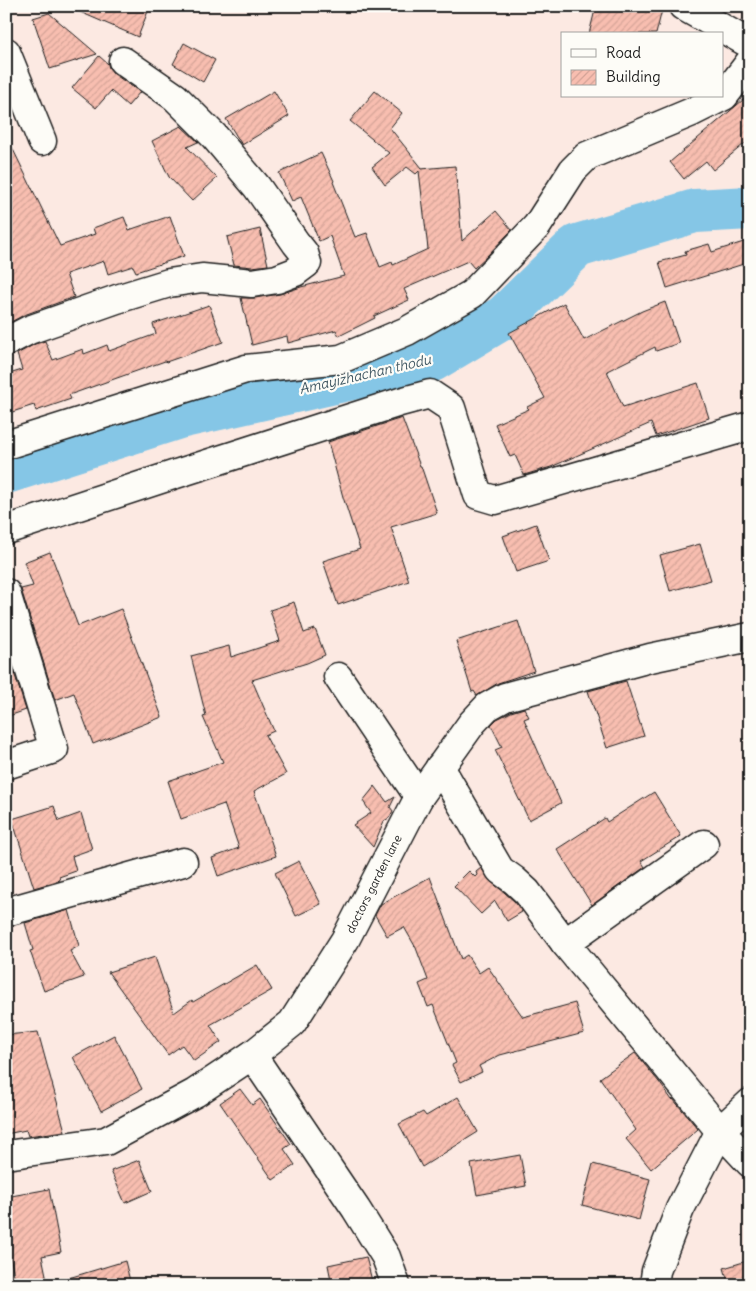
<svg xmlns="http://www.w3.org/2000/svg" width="756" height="1291" font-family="Delius,sans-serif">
	<defs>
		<pattern id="building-hatch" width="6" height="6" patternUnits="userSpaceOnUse" patternTransform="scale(1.25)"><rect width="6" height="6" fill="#f8beb0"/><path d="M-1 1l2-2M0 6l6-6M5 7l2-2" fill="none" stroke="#d4a397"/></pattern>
	</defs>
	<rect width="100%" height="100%" fill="#fce9e2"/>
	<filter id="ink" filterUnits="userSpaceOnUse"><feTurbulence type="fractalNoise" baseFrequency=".02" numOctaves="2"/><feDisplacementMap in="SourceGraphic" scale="10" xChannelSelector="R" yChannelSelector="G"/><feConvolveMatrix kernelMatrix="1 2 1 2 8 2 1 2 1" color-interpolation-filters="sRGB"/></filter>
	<g filter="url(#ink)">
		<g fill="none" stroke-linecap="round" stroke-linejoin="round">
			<path stroke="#85c6e6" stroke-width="44" d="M6,472L179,417L432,360L504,317L577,246L695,211L750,208"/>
		</g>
		<g fill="url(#building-hatch)" stroke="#1c1c1c">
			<path d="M66,6H150L138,37Z"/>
			<path d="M596,6H663L656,34H589Z"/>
			<path d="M49,13L97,54L50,69L33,18Z"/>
			<path d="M184,43L215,60L203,82L173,64Z"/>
			<path d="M99,56L108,64L109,68L114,74L140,92L128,106L111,91L96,108L72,88Z"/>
			<path d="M274,91L289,116L242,145L226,119Z"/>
			<path d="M375,91L402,113L390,128L422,168L421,169L455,166L462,241L496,211L512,230L487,256L474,268L468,261L404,289L409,300L374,316L375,318L339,336L336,330L288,343L287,336L252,345L241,298H254L280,294L301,287L344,276L330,236L319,241L301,197L292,201L279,173L321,153L334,181L333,182L355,237L367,233L380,267L392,262L393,265L428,249L419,171L416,174L407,167L385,185L372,167L389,153L350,121Z"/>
			<path d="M750,94V139L713,170L706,161L684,179L670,162Z"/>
			<path d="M181,126L198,142L187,147L217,178L192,201L169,177L152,141Z"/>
			<path d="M6,135L60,246L95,234L93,228L124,217L129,230L170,216L184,256L136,272L133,266L108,274L104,261L66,274L74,297L24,315L7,324Z"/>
			<path d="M260,229L268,265L252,267L234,265L227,237Z"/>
			<path d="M750,240V262L667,288L659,262L686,255L685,251L709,244L712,252Z"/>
			<path d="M665,302L679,343L656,351L655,347L607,371L623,407L698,383L709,418L656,436L651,423L551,467L524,475L515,455L510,457L495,424L529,409L527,407L545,398L509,333L564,303L584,340L642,311Z"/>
			<path d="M209,305L223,342L166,362L165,361L69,395L71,399L36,411L34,405L6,414V375L22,370L17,354L35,344L45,341L53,360L83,349L84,354L107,345L109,351L156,334L153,324Z"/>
			<path d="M402,418L420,466H421L437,513L391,527L409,581L338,605L323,561L360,549L343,497L328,442Z"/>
			<path d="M536,524L549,561L516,572L503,536Z"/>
			<path d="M700,544L711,580L670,591L660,555Z"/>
			<path d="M50,552L78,626L121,609L162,717L93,744L74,693L55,700L21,589L33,586L24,562Z"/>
			<path d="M294,602L304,633L315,629L325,655L307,663L252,680L274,731L265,735L286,774L254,791L276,856L218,876L212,858L239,848L224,804L181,819L168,781L223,762L203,717L206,716L191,656L229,646L231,657L280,641L270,610Z"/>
			<path d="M518,621L534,671L498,683L477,696L474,691L472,692L456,641Z"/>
			<path d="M6,647L26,710L6,717Z"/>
			<path d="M626,681L644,736L607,748L588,691Z"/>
			<path d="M524,708L529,717L524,719L561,803L529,820L495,750L502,747L491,725L497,719L511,712Z"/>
			<path d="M375,786L387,802L395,797L390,807L393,811L389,818L384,821L373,847L353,825L371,813L363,801Z"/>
			<path d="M654,792L681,836L641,861L645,867L592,905L557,849L605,818L607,822Z"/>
			<path d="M54,806L59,821L81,813L92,849L72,856L76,871L59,877L60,880L34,888L12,819Z"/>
			<path d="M299,861L321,904L296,916L275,873Z"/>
			<path d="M481,868L491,882L504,892L515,902L522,912L507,921L495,901L481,914L454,886L469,871L475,877L477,875L476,872Z"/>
			<path d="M430,877L461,959L467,955L479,973L488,967L523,1017L575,1003L584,1033L500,1055L479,1066L482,1072L461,1082L452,1065L456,1063L433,1005L428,1007L419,984L428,980L416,948L404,927L387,936L375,915L381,904Z"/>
			<path d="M69,910L79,946L70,951L84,977L44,991L30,951L33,950L25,923Z"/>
			<path d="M155,957L174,1013L192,1000L193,1002L257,965L272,990L210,1025L221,1042L194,1061L182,1045L168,1055L108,972Z"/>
			<path d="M38,1032L65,1131L28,1136L26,1130L6,1134V1035Z"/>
			<path d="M114,1035L142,1089L101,1111L73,1057Z"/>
			<path d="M635,1053L659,1082L672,1100L673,1099L698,1129L651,1169L626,1139L636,1130L600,1078Z"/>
			<path d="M240,1089L252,1105L260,1099L291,1144L284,1149L295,1165L273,1180L220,1103Z"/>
			<path d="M458,1097L478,1132L422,1167L399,1124L423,1112L426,1116Z"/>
			<path d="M520,1155L526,1186L477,1195L471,1164Z"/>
			<path d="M139,1160L152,1191L125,1203L111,1171Z"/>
			<path d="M593,1164L650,1179L639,1220L582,1205Z"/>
			<path d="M49,1189L61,1252L42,1256L47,1280L16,1285L6,1236V1197Z"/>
			<path d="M366,1257L373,1285H332L328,1265Z"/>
			<path d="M750,1260V1285H729L724,1268Z"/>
			<path d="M125,1261L131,1285H63L62,1280Z"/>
		</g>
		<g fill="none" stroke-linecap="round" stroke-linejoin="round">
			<g stroke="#1c1c1c" stroke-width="31">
				<g id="street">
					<path d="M683,6L750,44"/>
					<path d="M6,52L42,141"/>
					<path d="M6,342L29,330L117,299L169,283L202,278L252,283L277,279L295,272L307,263L304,253L296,243L257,187L214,136L175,97L123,61"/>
					<path d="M6,445L246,369L341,359L407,331L472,294L537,226L573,170L587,156L692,112L724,96L750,62"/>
					<path d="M6,530L176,474L400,402L430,394L451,408L478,495L495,500L750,426"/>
					<path d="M6,593L54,749L6,765"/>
					<path d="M338,677L419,797"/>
					<path d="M440,767L500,870L514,880L527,892L565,943L720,1131L750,1163"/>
					<path d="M6,912L183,862"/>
					<path d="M565,943L704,844"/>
					<path d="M252,1055L356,1209L386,1257L396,1285"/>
					<path d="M6,1155L106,1141L195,1093L252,1055L292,1023L345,940L419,797L472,723L487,707L505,697L650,658L750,637"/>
					<path d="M654,1285L656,1271L680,1209L720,1131L750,1103"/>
				</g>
			</g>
			<use href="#street" stroke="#fdfcf7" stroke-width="28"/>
		</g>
	</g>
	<g text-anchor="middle" stroke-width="4.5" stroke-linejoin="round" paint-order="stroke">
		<g font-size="12" fill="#1c1c1c" stroke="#fdfcf7">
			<text transform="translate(374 884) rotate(-63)" y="4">doctors garden lane</text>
		</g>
		<g font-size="14" font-style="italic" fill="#415863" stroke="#fdfcf7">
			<text transform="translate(365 374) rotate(-13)" y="5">Amayizhachan thodu</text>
		</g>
	</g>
	<rect width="756" height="1291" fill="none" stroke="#fdfcf7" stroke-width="25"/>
	<rect x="12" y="12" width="731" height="1266" fill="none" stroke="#1c1c1c" stroke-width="2" filter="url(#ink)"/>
	<rect x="561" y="32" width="162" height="65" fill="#fdfcf7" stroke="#a3a29f"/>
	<rect x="571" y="49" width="25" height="8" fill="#fdfcf7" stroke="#a3a29f"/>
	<text x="606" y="58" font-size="15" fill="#1c1c1c">Road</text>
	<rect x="571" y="70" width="25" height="15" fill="url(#building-hatch)" stroke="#a3a29f"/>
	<text x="606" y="82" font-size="15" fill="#1c1c1c">Building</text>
</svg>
